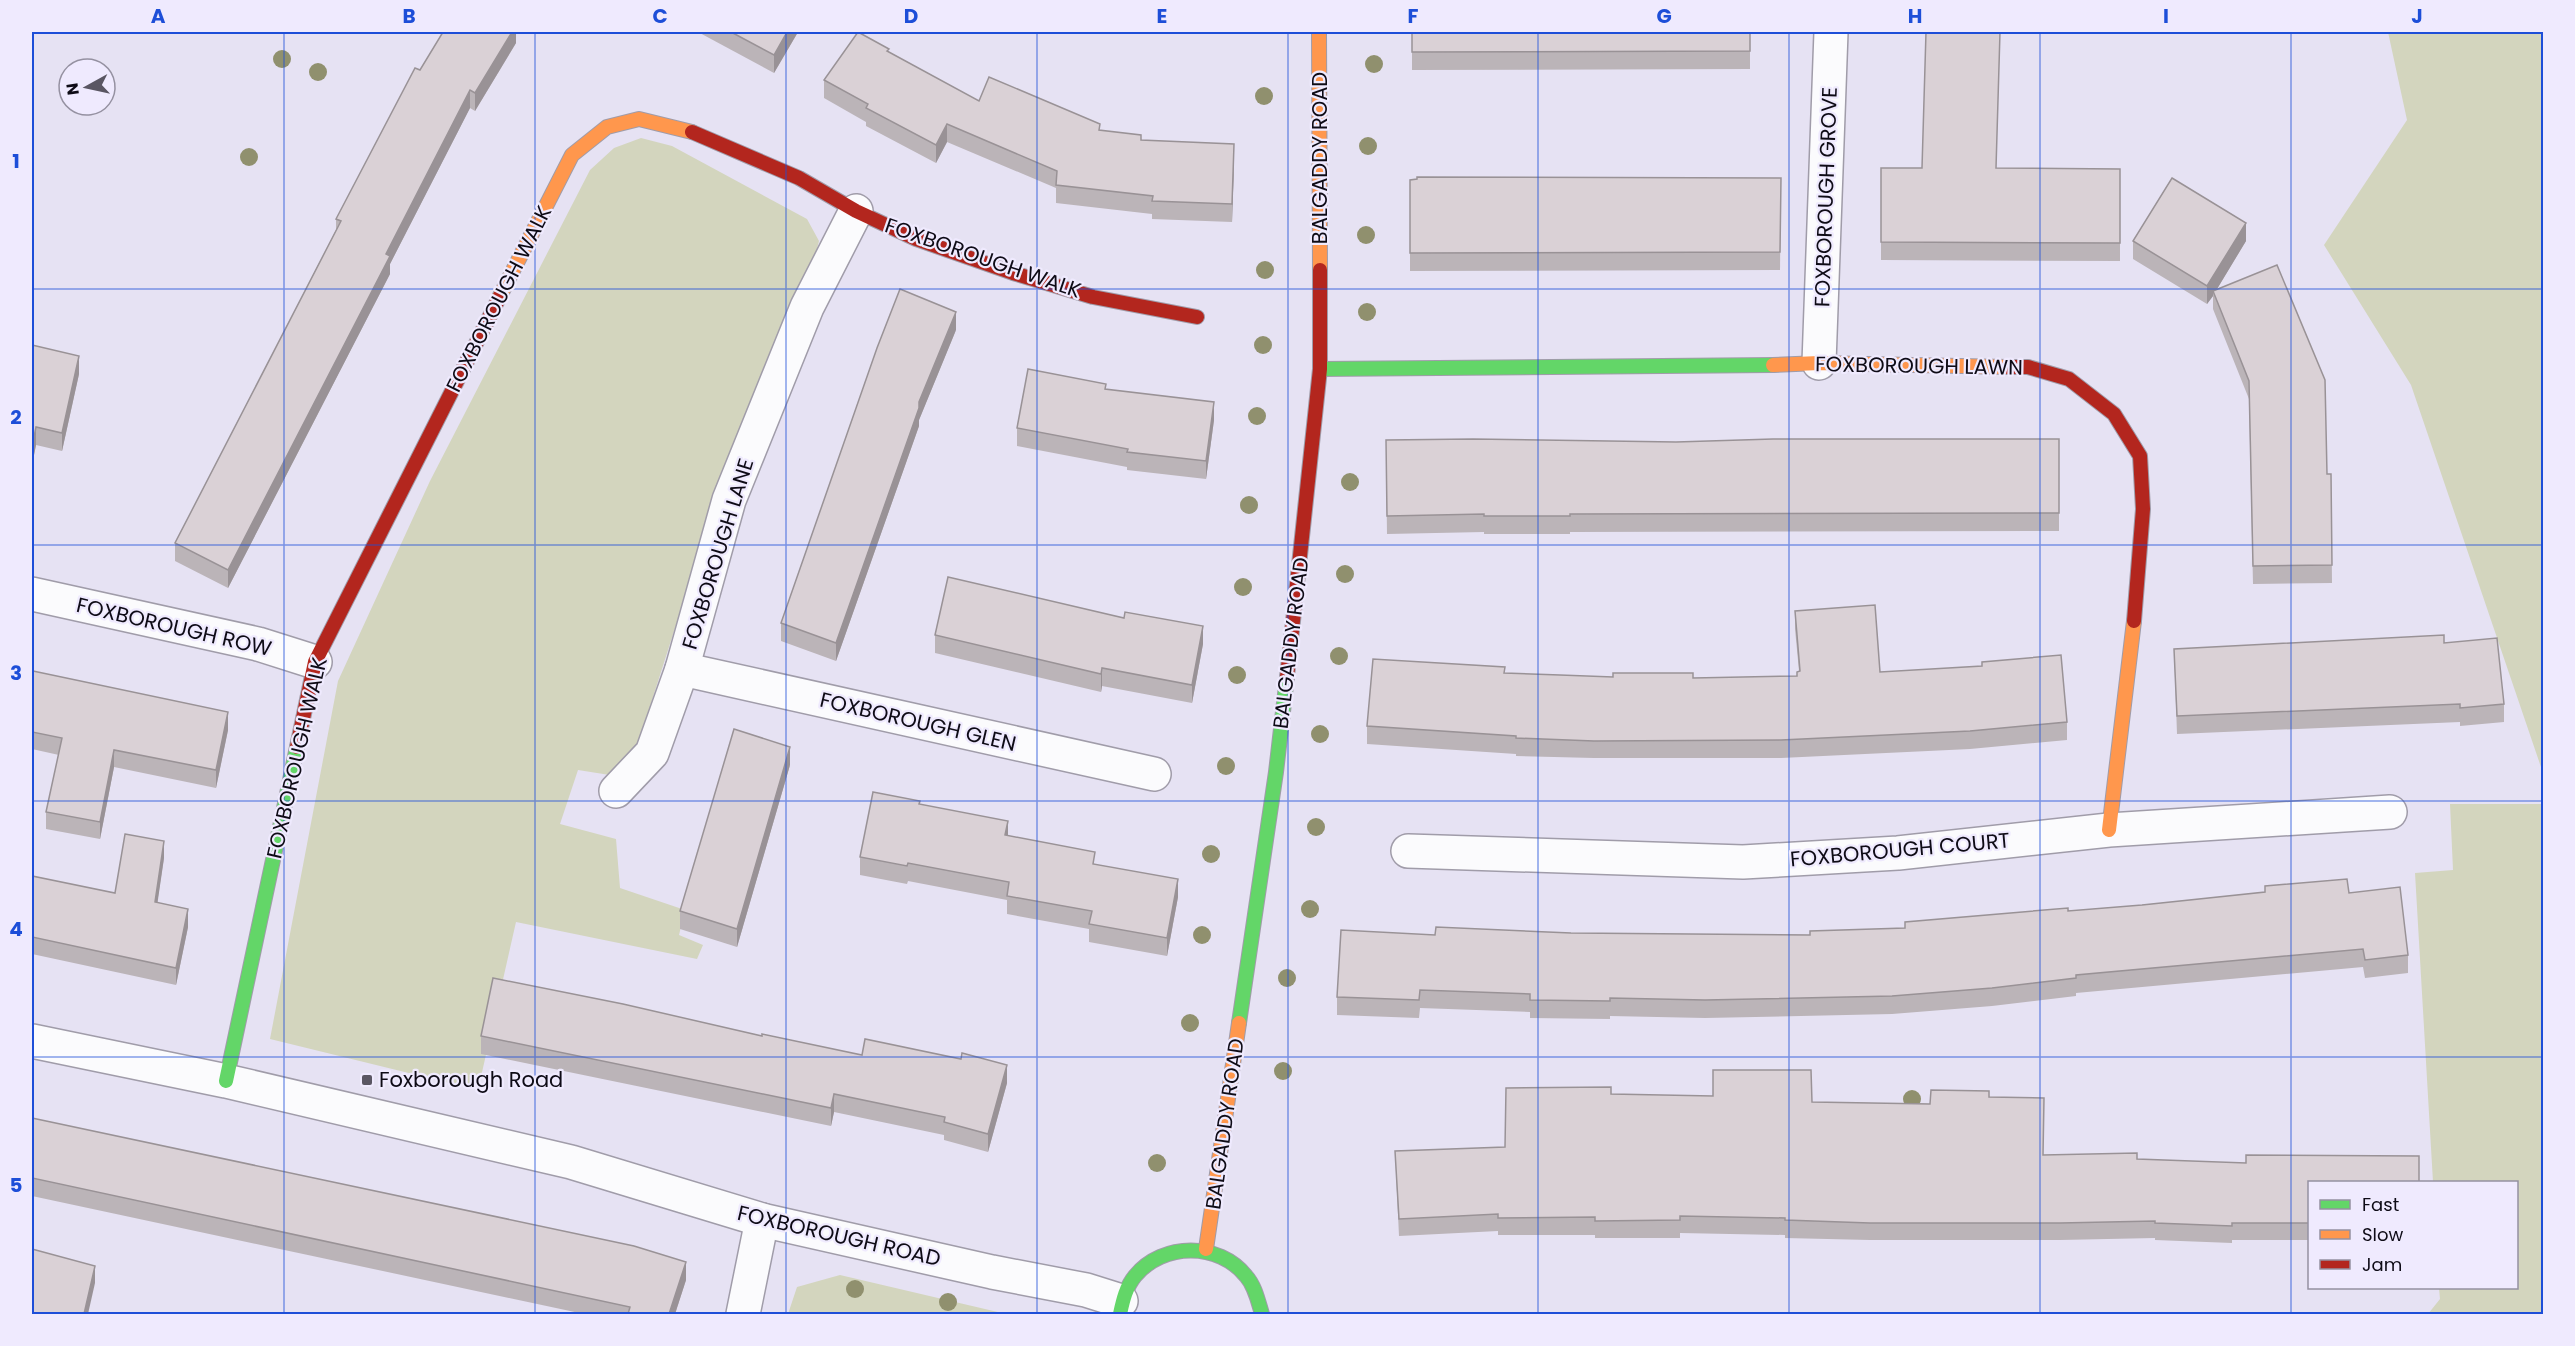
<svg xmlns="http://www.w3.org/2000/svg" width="2575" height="1346" font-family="Poppins,sans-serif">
	<rect width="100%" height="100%" fill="#e6e2f3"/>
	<g fill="#d3d5be">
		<path d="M2388,32H2543V773L2411,385L2324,245L2407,120Z"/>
		<path d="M641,138L672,146L807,219L819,241L811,272L726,468L632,763L616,776L578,770L560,824L616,839L620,888L685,910L679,935L703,945L697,959L516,922L478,1090L270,1039L338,681L430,481L590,170L614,148Z"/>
		<path d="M2450,804H2543V1314H2428L2440,1299L2439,1288H2516V1182H2433L2415,873L2453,870Z"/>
		<path d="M840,1275L1002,1313L1003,1314H788L797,1287Z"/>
	</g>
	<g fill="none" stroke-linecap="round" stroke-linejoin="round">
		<g stroke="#a09ca9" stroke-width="36">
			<g id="street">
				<path d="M1819,363L1831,32"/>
				<path d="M32,594L258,644L315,662"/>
				<path d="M682,669L1154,774"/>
				<path d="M616,791L652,753L682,669L729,500L807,307L856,211"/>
				<path d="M1408,851L1743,862L1898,853L2109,830L2390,812"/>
				<path d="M32,1041L226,1081L571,1162L762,1220L992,1272L1086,1290L1121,1301"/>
				<path d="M743,1314L762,1220"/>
			</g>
		</g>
		<g stroke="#a09ca9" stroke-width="16">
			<g id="fast">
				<path d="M1320,369L1773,365"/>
				<path d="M1239,1023L1276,772L1287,677"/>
				<path d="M226,1081L297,747"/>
				<path d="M1120,1314C1123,1300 1126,1287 1135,1276C1163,1242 1219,1242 1246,1276C1255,1286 1258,1301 1262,1314"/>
			</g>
		</g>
		<g stroke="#a09ca9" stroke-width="16">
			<g id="slow">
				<path d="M1319,32L1320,270"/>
				<path d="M500,296L572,155L607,127L639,119L692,132"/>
				<path d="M1773,365L1819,363L2008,367"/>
				<path d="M2109,830L2134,621"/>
				<path d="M1206,1249L1239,1023"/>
			</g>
		</g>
		<g stroke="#a09ca9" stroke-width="16">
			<g id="jam">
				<path d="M692,132L799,178L856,211L916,239L1013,273L1093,297L1197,317"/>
				<path d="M2008,367H2028L2069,379L2114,414L2140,456L2143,509L2134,621"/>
				<path d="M1287,677L1320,369V270"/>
				<path d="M297,747L315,662L500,296"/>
			</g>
		</g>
		<use href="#street" stroke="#fbfbfd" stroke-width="33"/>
		<use href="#fast" stroke="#63d668" stroke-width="14"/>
		<use href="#slow" stroke="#ff974d" stroke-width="14"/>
		<use href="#jam" stroke="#b3261e" stroke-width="14"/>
	</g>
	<g fill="#90906e">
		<circle cx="282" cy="59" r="9"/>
		<circle cx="1374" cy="64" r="9"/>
		<circle cx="318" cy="72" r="9"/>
		<circle cx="1264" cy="96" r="9"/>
		<circle cx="1368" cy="146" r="9"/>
		<circle cx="249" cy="157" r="9"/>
		<circle cx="1366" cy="235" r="9"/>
		<circle cx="1265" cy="270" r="9"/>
		<circle cx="1367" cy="312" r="9"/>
		<circle cx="1263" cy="345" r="9"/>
		<circle cx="1257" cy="416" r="9"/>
		<circle cx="1350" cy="482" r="9"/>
		<circle cx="1249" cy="505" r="9"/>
		<circle cx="1345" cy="574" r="9"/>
		<circle cx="1243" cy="587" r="9"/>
		<circle cx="1339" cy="656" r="9"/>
		<circle cx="1237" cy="675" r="9"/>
		<circle cx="1320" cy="734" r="9"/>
		<circle cx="1226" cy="766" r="9"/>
		<circle cx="1316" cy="827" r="9"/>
		<circle cx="1211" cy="854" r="9"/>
		<circle cx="1310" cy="909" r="9"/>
		<circle cx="1202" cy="935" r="9"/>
		<circle cx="1287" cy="978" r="9"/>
		<circle cx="1190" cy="1023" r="9"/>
		<circle cx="1283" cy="1071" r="9"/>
		<circle cx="1912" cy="1099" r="9"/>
		<circle cx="1157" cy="1163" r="9"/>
		<circle cx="855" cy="1289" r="9"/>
		<circle cx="948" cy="1302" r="9"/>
	</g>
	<g fill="#bbb4b8">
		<path d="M516,32V43L475,111L470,108L390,264V274L228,588L175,561V543L336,230V219L420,70Z"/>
		<path d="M698,32H798L774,73Z"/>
		<path d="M1412,32H1750V69L1412,70Z"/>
		<path d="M1926,32H2000L1996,168L2120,169V261L1881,260V168H1922Z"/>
		<path d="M889,52L979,101L1234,162L1232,222L1152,219V214L1056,203V188L947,142L936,163L866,126V122L824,98V80Z"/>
		<path d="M1781,178L1780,270L1410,271V180Z"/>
		<path d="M2133,241H2246L2217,289L2327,474H2331L2332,583L2253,584L2249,399L2213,309V296L2207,304L2133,259Z"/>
		<path d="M956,330L919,420V426L836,661L781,641V623Z"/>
		<path d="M32,345L79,374L62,451L36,445L32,465Z"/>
		<path d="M1106,389L1214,420L1206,479L1127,470V467L1017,446V428Z"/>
		<path d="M2059,439V531L1570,532V534H1484V532L1387,534L1386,458L1676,442Z"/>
		<path d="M1795,611L1880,672L2067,722V740L1970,749L1781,758H1594L1516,756V754L1367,744V726L1505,673L1613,677L1693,678L1797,676L1799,671L1795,629Z"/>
		<path d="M935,635L1203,644L1192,703L1102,686L1101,692L935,653Z"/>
		<path d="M2444,643L2504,704V722L2460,726V722L2177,734L2174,649Z"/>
		<path d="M32,677L228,730L216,788L114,767L100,839L46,829V812L59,755L32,749Z"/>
		<path d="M790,765L737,947L680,929V911Z"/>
		<path d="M920,805L1008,836L1095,864L1178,897L1167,956L1089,942V929L1007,914V900L908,881L907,884L860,875V857Z"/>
		<path d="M164,858L157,903L188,927L176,985L32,954V876L115,893Z"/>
		<path d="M2265,886L2349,893L2408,955V973L2365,978L2363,967L2076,993V996L1992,1006L1892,1014L1705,1018L1610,1016V1019L1530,1018V1012L1420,1008L1419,1018L1337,1015V997L1435,935L1571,933L1810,935L1905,928L2068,911L2142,905L2265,892Z"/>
		<path d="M481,1036H762L1007,1083L988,1152L944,1140V1135L834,1112L831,1126L481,1054Z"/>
		<path d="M1611,1094L1812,1102L1930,1104L1989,1097L2044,1155L2137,1159L2310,1182V1240H2232V1243L2155,1240V1238L2060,1240H1870L1785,1238V1235L1680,1233V1238H1595V1235H1498V1231L1399,1236L1395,1151L1505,1147Z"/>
		<path d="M32,1118L686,1280L675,1314H584L32,1196Z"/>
	</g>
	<g fill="#999296">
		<path d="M512,32H516V43L475,111V93Z"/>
		<path d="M787,32H798L774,73V55Z"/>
		<path d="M470,90V108L390,264V274L228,588V570L386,254Z"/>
		<path d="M947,124V142L936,163V145Z"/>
		<path d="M1234,144V162L1232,222V204Z"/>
		<path d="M2246,223V241L2214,294L2213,291V296L2207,304V286Z"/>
		<path d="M956,312V330L919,420V426L836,661V643L919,402Z"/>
		<path d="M79,356V374L62,451V433Z"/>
		<path d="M1214,402V420L1206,479V461Z"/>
		<path d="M36,427V445L32,465V447Z"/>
		<path d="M1203,626V644L1192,703V685Z"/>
		<path d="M1102,668V686L1101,692V674Z"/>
		<path d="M228,712V730L216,788V770Z"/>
		<path d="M790,747V765L737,947V929Z"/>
		<path d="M114,750V767L100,839V822Z"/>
		<path d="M1008,821V839L1005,835Z"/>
		<path d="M164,841V858L155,920V902Z"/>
		<path d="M1178,879V897L1167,956V938Z"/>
		<path d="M188,909V927L176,985V968Z"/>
		<path d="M1007,1065V1083L988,1152V1134Z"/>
		<path d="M834,1094V1112L831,1126V1108Z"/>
		<path d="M686,1262V1280L675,1314H669Z"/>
		<path d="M95,1266V1283L88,1314H84Z"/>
	</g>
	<g fill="#dad1d6" stroke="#999296" stroke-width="1.5">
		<path d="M443,32H512L475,93L470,90L386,254L390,256L228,570L175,543L341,221L336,219L415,68L420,70Z"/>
		<path d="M731,32H787L774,55Z"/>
		<path d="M858,32L889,49L887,51L979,101L989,77L1100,124L1099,130L1141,135V140L1234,144L1232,204L1152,201L1153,196L1056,185L1057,171L947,124L936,145L866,108L868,104L824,80Z"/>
		<path d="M1412,32H1750V51L1412,52Z"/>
		<path d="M1926,32H2000L1996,168L2120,169V243L1881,242V168H1922Z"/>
		<path d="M1417,177L1781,178L1780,252L1410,253V180L1417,179Z"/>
		<path d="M2172,178L2246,223L2207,286L2133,241Z"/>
		<path d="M2277,265L2325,380L2327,474H2331L2332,565L2253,566L2249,381L2213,291Z"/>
		<path d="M900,289L956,312L919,402V408L836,643L781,623L877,348Z"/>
		<path d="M32,345L79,356L62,433L36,427L32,447Z"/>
		<path d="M1028,369L1106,384L1105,389L1214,402L1206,461L1127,452L1128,449L1017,428Z"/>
		<path d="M1473,439L1676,442L1773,439H2059V513L1570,514V516H1484V514L1387,516L1386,440Z"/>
		<path d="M948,577L1124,618L1125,612L1203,626L1192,685L1102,668L1101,674L935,635Z"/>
		<path d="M1875,605L1880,672L1982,666V662L2061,655L2067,722L1970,731L1781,740L1594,741L1516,738V736L1367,726L1373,659L1505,667L1504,673L1560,675L1613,677V673H1693V678L1797,676V672L1800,671L1795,611Z"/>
		<path d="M2444,635V643L2497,638L2504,704L2460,708V704L2177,716L2174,649Z"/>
		<path d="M33,671L228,712L216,770L114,750L100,822L46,812L62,738L32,732V677Z"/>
		<path d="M734,729L790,747L737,929L680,911Z"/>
		<path d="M873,792L920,801L919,804L1008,821L1005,835L1095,852L1093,864L1178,879L1167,938L1089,924L1092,911L1007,896L1009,882L908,863L907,866L860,857Z"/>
		<path d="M125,834L164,841L155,902L188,909L176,968L32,937V876L115,893Z"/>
		<path d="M2347,879L2349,893L2400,887L2408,955L2365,960L2363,949L2076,975V978L1992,988L1892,996L1705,1000L1610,998V1001L1530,1000V994L1420,990L1419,1000L1337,997L1341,930L1435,935L1436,927L1571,933L1810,935V931L1905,928V922L2068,908V911L2142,905L2265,892V886Z"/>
		<path d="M493,978L623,1004L762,1036V1034L862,1055L865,1039L961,1059L962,1053L1007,1065L988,1134L944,1122L945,1117L834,1094L831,1108L481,1036Z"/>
		<path d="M1713,1070H1811L1812,1102L1930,1104L1931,1090L1989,1091V1097L2044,1098L2043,1155L2137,1153V1159L2246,1163V1155L2419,1156V1182H2310V1223H2232V1226L2155,1223V1221L2060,1223H1870L1785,1220V1218L1680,1216V1220L1595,1221V1217L1498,1218V1214L1399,1219L1395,1151L1505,1147L1506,1088L1611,1087V1094L1713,1096Z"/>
		<path d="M32,1118L634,1246L686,1262L669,1314H628L630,1307L32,1178Z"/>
		<path d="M32,1249L95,1266L84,1314H32Z"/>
	</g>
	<path fill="none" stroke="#1d4ed8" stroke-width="1.5" stroke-opacity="0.55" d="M284,32V1314M535,32V1314M786,32V1314M1037,32V1314M1288,32V1314M1538,32V1314M1789,32V1314M2040,32V1314M2291,32V1314M32,289H2544M32,545H2544M32,801H2544M32,1057H2544"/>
	<rect fill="#5a5663" stroke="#efeafe" stroke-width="2" x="361" y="1074" width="12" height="12" rx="3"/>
	<g text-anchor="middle" stroke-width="4.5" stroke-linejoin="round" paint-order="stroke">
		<g font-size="21" fill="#0e0b16" stroke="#efeafe">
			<text transform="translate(1320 158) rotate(-90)" y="7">BALGADDY ROAD</text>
			<text transform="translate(1826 197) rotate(-88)" y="7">FOXBOROUGH GROVE</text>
			<text transform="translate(983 258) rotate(19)" y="7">FOXBOROUGH WALK</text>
			<text transform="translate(499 299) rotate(-63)" y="7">FOXBOROUGH WALK</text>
			<text transform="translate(1919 366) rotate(1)" y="7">FOXBOROUGH LAWN</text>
			<text transform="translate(718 554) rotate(-73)" y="7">FOXBOROUGH LANE</text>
			<text transform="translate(174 627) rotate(13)" y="7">FOXBOROUGH ROW</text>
			<text transform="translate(1291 643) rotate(-83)" y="7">BALGADDY ROAD</text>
			<text transform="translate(918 722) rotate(13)" y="7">FOXBOROUGH GLEN</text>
			<text transform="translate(297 758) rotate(-77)" y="7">FOXBOROUGH WALK</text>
			<text transform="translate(1900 850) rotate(-5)" y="7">FOXBOROUGH COURT</text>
			<text transform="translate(1225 1124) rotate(-82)" y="7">BALGADDY ROAD</text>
			<text transform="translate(839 1236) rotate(13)" y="7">FOXBOROUGH ROAD</text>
		</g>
		<g font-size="21" fill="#0e0b16" stroke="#efeafe" text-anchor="start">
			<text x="379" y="1087">Foxborough Road</text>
		</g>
	</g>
	<rect width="2575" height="1346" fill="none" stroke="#efeafe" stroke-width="66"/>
	<rect x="2308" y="1181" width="210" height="108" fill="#efeafe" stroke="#9591a1" stroke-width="1.5"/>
	<rect x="2320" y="1200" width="30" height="9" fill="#63d668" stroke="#9591a1" stroke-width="1.5"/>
	<text x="2362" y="1211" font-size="18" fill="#0e0b16">Fast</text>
	<rect x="2320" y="1230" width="30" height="9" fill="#ff974d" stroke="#9591a1" stroke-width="1.5"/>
	<text x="2362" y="1241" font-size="18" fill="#0e0b16">Slow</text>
	<rect x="2320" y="1260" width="30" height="9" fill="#b3261e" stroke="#9591a1" stroke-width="1.5"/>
	<text x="2362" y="1271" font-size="18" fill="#0e0b16">Jam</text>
	<g transform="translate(87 87) rotate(262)"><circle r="28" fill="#efeafe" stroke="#9591a1" stroke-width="1.5"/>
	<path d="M0-4.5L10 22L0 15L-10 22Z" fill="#5a5663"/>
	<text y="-9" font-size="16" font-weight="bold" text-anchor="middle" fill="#0e0b16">N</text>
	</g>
	<rect x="33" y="33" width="2509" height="1280" fill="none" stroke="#1d4ed8" stroke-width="2"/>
	<g font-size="20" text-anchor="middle" font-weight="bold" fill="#1d4ed8">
		<text x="158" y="23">A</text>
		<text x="409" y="23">B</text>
		<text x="660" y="23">C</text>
		<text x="911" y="23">D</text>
		<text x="1162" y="23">E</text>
		<text x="1413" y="23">F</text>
		<text x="1664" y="23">G</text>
		<text x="1915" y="23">H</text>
		<text x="2166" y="23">I</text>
		<text x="2417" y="23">J</text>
		<text x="16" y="168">1</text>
		<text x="16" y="424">2</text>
		<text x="16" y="680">3</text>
		<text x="16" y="936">4</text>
		<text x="16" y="1192">5</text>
	</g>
</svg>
